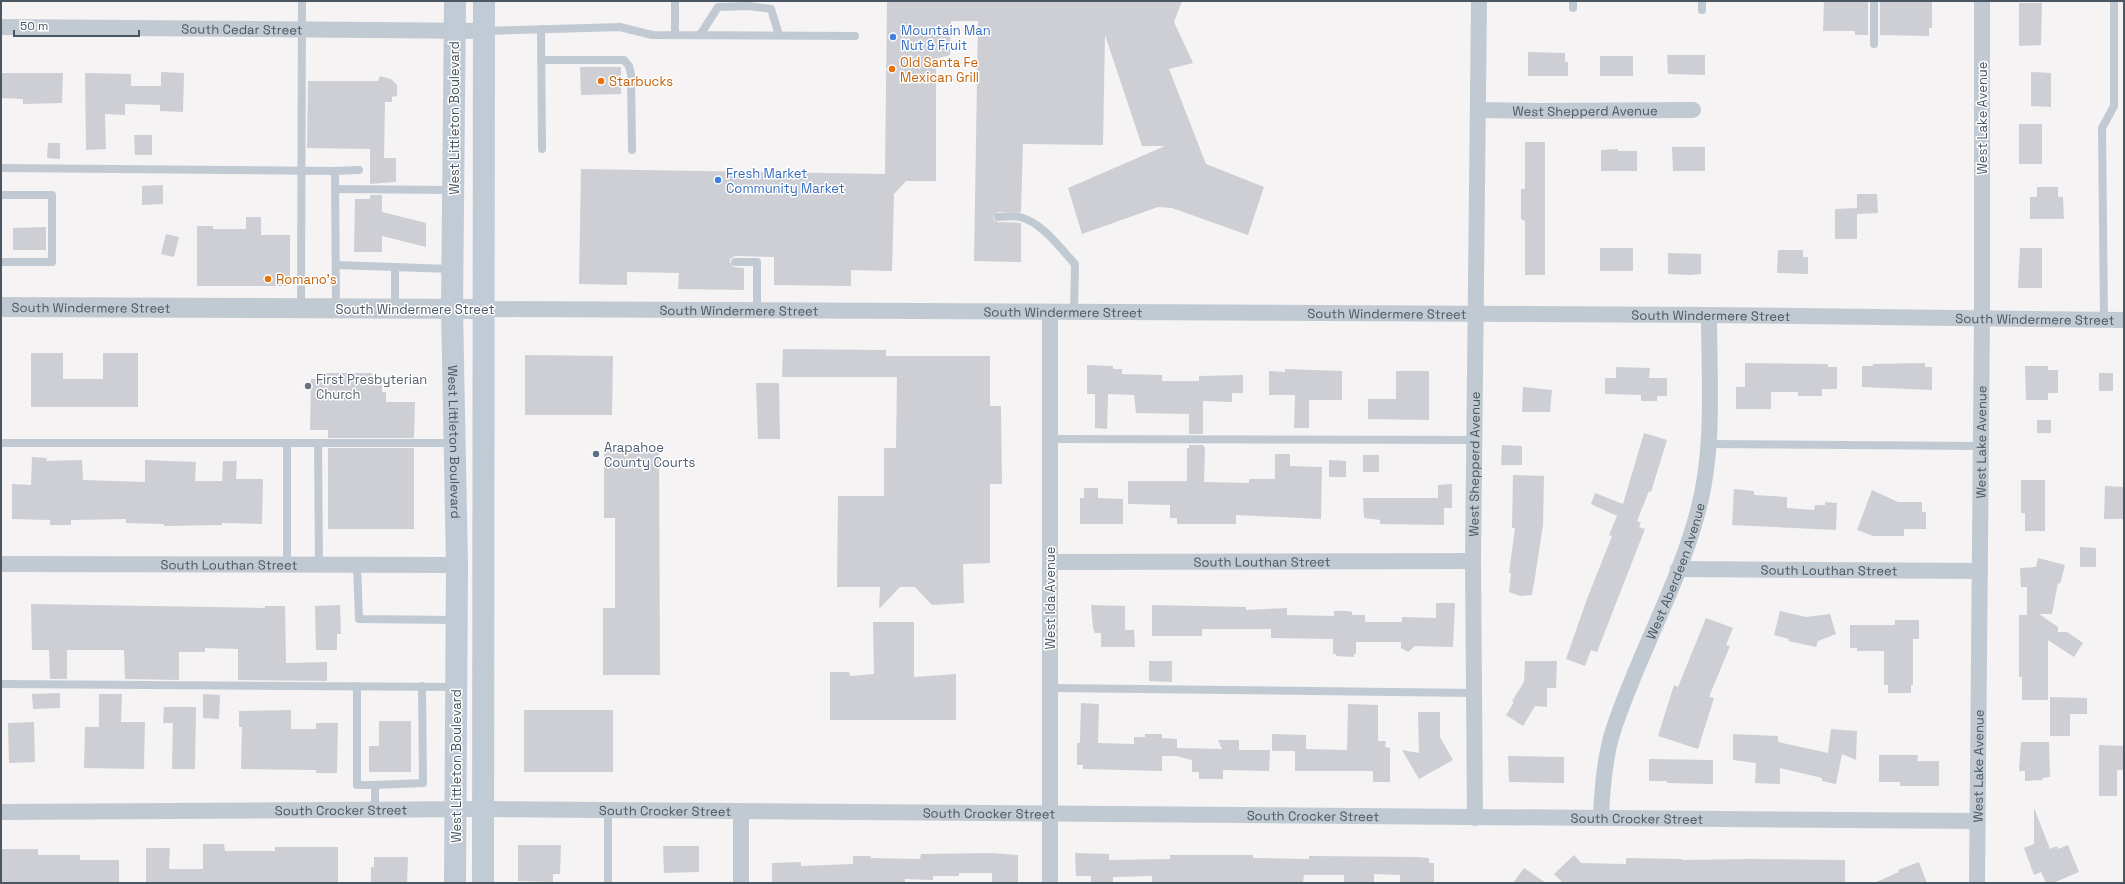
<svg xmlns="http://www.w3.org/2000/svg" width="2125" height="884" font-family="'Space Grotesk',sans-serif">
	<rect width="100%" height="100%" fill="#f5f3f3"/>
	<g fill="#cdcfd5">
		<path d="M887,1H1182L1174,22L1193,63L1169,69L1206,164L1264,187L1248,235L1172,208L1158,207L1082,234L1068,188L1165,146H1142L1105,35L1103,145L1023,144L1021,212H998L993,217L994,220L998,222L1021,223V262L974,261L978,21H951L950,55L936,59V181H906L894,194L892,271L851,270V286L774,285V257L735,256L730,259V262L733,267L744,268V290L678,289L679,273L627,272V285L579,284L581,169L885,174Z"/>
		<path d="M1824,1H1868V35H1855V31H1823Z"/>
		<path d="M1880,1H1932V28H1929V36L1880,35Z"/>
		<path d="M2019,3H2042L2041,45L2019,46Z"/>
		<path d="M1528,52L1565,53V62H1568V76H1528Z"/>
		<path d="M1667,55H1705V75L1668,74Z"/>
		<rect x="1600" y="56" width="33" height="20"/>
		<path d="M580,67H621V94L581,95Z"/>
		<path d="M161,72L184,73L183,112L160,111V105L125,104V115L105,114L106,149L86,150L85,73L131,74V86H161Z"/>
		<path d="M2031,72L2051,73V107L2031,106Z"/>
		<path d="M1,73H63L62,103L23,104V99L1,98Z"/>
		<path d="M380,76L391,79L397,85V96L392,97V102H385L384,158H396V182L370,184V149L307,148L308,81H378Z"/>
		<rect x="2019" y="124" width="23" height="40"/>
		<path d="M134,135H152V155H135Z"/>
		<path d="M1525,142H1545V275H1525V221L1521,219V189H1525Z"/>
		<path d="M48,143H60V159L47,158Z"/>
		<path d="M1672,147H1705V171H1673Z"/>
		<path d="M1618,149V151H1637V171H1601V150Z"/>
		<path d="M163,185V204L142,205V186Z"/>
		<path d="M2037,187H2058V197H2063L2064,219H2030V197H2037Z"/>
		<path d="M1857,194H1877L1878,213L1857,214V239H1835V209L1857,208Z"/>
		<path d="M370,195H382V212L426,223V247L382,236V252H354L355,199H370Z"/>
		<path d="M246,217H261V235H290V286H197V226H213V229H246Z"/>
		<path d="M46,227V250H13V228Z"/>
		<path d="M166,234L179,237L174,257L161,254Z"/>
		<rect x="1600" y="248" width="33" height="23"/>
		<path d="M2020,248H2042V288H2018Z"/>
		<path d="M1778,250H1803V257H1808V274L1777,273Z"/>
		<path d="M1668,253L1701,254V274L1690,275L1668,274Z"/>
		<path d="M783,349L886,350V356H990V406H1001L1002,484H990V563L963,564L964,603L932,605L915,587H900L879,609L880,587H837L838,496H884V448H896L897,377H782Z"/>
		<path d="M31,353H63V379H103V353H138V407H31Z"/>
		<path d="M525,355L613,356L612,415H525Z"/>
		<path d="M1745,363L1828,364V367H1837V389H1822V396H1798V392H1771V409H1736V387H1745Z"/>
		<path d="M1925,363V367H1932V390L1862,387V366H1873V364Z"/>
		<path d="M1087,365L1113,366V369H1122V374L1162,375V381H1199V376L1243,375V393H1232V402L1203,401V434H1189V414L1136,413L1134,395L1108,394L1107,429L1095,428V394H1087Z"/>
		<path d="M2025,366H2048V370H2058V393H2048V400H2026Z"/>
		<path d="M1616,367L1650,368L1649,378H1667V396H1657V401H1641V395L1605,394V378H1616Z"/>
		<path d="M1285,369L1342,371V400H1309V428H1294L1295,395H1269V371L1285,372Z"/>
		<path d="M1396,371H1429V420L1368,419V399H1396Z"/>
		<path d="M322,373H372V385H382V392H386V402H415L414,438H328V430H310L311,379H322Z"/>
		<rect x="2099" y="373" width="14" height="18"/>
		<path d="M756,383H779L780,439H758Z"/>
		<path d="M1523,387L1552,390L1550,412H1522Z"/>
		<rect x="2037" y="420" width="14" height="13"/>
		<path d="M1644,433L1667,440L1651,492L1649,491L1637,521L1641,523L1639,527L1645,529L1597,652L1591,650L1585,666L1566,659L1587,599L1612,536L1609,535L1617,516L1591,504L1595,493L1623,504Z"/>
		<path d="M1189,445H1203L1205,448L1204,482L1249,483V479H1275V454H1290V466L1322,467L1321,519L1236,515V524H1177V518H1170V505L1128,504V481H1187V448H1189Z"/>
		<path d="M1502,445L1522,446V465H1501Z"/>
		<rect x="328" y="448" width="86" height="81"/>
		<path d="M604,452H659L660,675H603V608H615V518H604Z"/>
		<rect x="1363" y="455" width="16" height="17"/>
		<path d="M32,457L47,458L46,461L82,460L83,480L145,482V460L196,462L195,481H222L223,461H237L236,479H263L262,524L222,523V525L164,526V524L126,523V519L71,520V525H50V520L12,519V484L31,485Z"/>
		<path d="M1329,460L1346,461V477H1329Z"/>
		<path d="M1513,475L1544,476L1543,525L1535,577L1532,595L1520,596L1509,592L1511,573H1509L1515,528H1512Z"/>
		<path d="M2021,480H2045V531H2025V513H2021Z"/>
		<path d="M1452,484V508H1444V525L1380,524V520L1364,518L1363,498H1438V485Z"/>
		<path d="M2105,486L2124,487V519H2104Z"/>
		<path d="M1084,488H1098V498L1123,499V524H1080V498H1084Z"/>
		<path d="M1734,489L1754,491V495L1787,497V508L1814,510L1815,505H1825V502L1837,503L1836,530L1732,525Z"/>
		<path d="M1872,490L1898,502H1922V512H1926V529H1904V536H1873L1857,530Z"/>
		<path d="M2080,547L2096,548V567H2080Z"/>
		<path d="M2038,558L2065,565L2060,584L2058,583L2052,614H2039L2058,627V632H2067L2083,643L2074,657L2048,640V700H2022V677H2019V615H2027V587H2021L2020,568L2036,567Z"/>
		<path d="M1436,603H1455L1453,647L1415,646L1408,652L1401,648V642H1356V654H1354V657L1336,656V654H1333V639L1271,638V629H1202V636H1152V605L1246,607V610L1287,608V615L1334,616V611H1347L1352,612V615H1365V622H1402V617L1436,618Z"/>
		<path d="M31,604L265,608V606H285L286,663L327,662V681L238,680V649L205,648V652H179V680L125,679L124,650H67V679H50L49,650H32Z"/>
		<path d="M340,605L341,634H337V650H316L315,606Z"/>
		<path d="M1091,605L1125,606V630H1134L1135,647H1101V633H1095L1093,628Z"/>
		<path d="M1780,611L1806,617L1830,614L1836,634L1818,641L1816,647L1788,641L1789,639L1774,635Z"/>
		<path d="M1706,618L1733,628L1726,645L1730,646L1709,697L1714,698L1698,749L1658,736L1674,685L1678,687Z"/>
		<path d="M1895,620H1919V639H1913V685H1911V693H1888V685H1884V651H1857V648H1850V625H1895Z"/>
		<path d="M873,622H914V677L956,674V720H830V672H849L850,676L874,674Z"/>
		<path d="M1149,661H1172V682L1149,681Z"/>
		<path d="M1525,661H1557L1556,688H1547V707L1535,706L1523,726L1506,715L1514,702L1512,701L1524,682Z"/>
		<path d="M60,693V708L33,709L32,694Z"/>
		<path d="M99,694H122L121,722H145L144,769L84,768L85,727H99Z"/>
		<path d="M203,694L220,695L219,719L203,718Z"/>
		<path d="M2050,697L2087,698V714H2070V736H2050Z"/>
		<path d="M1081,703L1099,704L1098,743L1134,744V737H1145V734H1162V738L1177,739V748L1222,749L1218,740H1239V750H1270L1269,771L1223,770V779H1199V772H1192V760L1176,756H1162V771L1083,769V765H1077V743H1080Z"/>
		<path d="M1348,704L1378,705V741H1386L1385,747L1390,748V782H1373V771H1295V751H1272V734L1306,735V749L1347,750Z"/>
		<path d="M164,707H196L195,769H172L173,723H163Z"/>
		<path d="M291,710V729H316V723H338L337,773H316V770L241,769L242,727H239V711Z"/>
		<rect x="524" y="710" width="89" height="62"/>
		<path d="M1418,712H1440V737L1453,760L1419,779L1402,750L1419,753Z"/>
		<path d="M379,721H411V772H369V746H379Z"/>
		<path d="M34,722L35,762L9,763L8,723Z"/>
		<path d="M1831,729L1857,731L1856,760L1842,754L1836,784L1822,781V778L1780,768V784L1755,783L1756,763L1733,760V734L1778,736V742L1828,753Z"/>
		<path d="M2021,742H2049L2050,777L2042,778L2043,780L2025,781V771H2019Z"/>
		<path d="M2099,745L2124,746V770H2117V796H2099Z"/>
		<path d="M1879,755H1918L1917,761H1939V786H1900V782H1879Z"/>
		<path d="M1508,756L1564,757V783L1509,782Z"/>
		<path d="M1649,759L1713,760V784L1667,783V781H1649Z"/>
		<path d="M2034,808L2050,849L2057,846L2058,849L2068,845L2079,872L2053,883H2046L2041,872L2034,875L2024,848L2034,844Z"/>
		<path d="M203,844H224L225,851H275V847H338V883H146V848H170L169,869H203Z"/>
		<path d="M518,845H561L560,874H553V882L518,881Z"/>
		<path d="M663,846H699V872L664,873Z"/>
		<path d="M1,849H38V855H80V860H119V883H1Z"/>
		<path d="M991,853L1018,855V882H992V873H959V876H933V880L905,879V882L772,883V863L801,862V866L853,864V856H871L870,858L920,859L921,854Z"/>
		<path d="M1075,853L1109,854V860L1170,859V855H1253V858L1309,859V856L1417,857L1429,858V863H1434V883H1400V875L1374,874V882L1364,883L1344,882V875H1304L1303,883H1152V876L1113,877V883H1091V876H1076Z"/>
		<path d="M1574,855L1581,863L1626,864V858L1683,859L1682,860L1750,859L1845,860V883H1563L1554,874Z"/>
		<path d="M374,857H408L407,883H371V867H374Z"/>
		<path d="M1919,862L1927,883H1874L1899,872L1898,870Z"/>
		<path d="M1524,868L1546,883H1513Z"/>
	</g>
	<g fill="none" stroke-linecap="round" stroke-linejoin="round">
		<g stroke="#c1cad2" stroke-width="8">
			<path d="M1874,1V44"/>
			<path d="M1573,8V1"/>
			<path d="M1702,10V1"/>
			<path d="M541,29L542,149"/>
			<path d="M484,31L620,27L652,35L855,36"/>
			<path d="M675,35V1"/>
			<path d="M700,35L718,7L748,6L771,9L779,35"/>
			<path d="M541,60H624L629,66L631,74L632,150"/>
			<path d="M1,168L335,171L336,308"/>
			<path d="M335,171L359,170"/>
			<path d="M335,189L453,190"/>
			<path d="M1,195H52V262H1"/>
			<path d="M998,217C1005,217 1013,215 1020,217C1043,223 1060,248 1075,264L1074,313"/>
			<path d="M735,262H757V311"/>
			<path d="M336,265L451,269"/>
			<path d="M395,267V308"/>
			<path d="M301,308L302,1"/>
			<path d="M2104,320L2102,128L2114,106V1"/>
			<path d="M1050,439L1475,440"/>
			<path d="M1,443H454"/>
			<path d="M318,443L319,565"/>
			<path d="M1708,444L1981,446"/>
			<path d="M287,565V443"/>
			<path d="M357,565L359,619L456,620"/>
			<path d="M1,684L456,687"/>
			<path d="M357,686V785H375V809"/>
			<path d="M1051,688L1474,693"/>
			<path d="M375,785L423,783L422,686"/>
			<path d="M608,811V883"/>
		</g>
		<g stroke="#c1cad2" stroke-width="16">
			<path id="s1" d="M1,27L484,31"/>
			<path id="s2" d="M1478,110L1538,111L1693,110"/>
			<path id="s3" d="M484,309L1709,315L2124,320"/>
			<path d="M1050,313V883"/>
			<path id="s4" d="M1050,562L1473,561"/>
			<path id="s5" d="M1,564L457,565"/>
			<path id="s6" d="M1678,569L1980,571"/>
			<path id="s7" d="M1,812L483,809L1977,821"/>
			<path id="s8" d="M1475,818L1473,561L1479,1"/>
			<path id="s9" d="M1601,818C1602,790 1604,759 1613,731C1637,657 1678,587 1698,511C1715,448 1709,380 1709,315"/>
			<path d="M741,883V811"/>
			<path id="s10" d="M1977,883L1982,319V1"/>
		</g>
		<path stroke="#c1cad2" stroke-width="20" id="s11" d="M1,307L484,309"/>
		<g stroke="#c1cbd6" stroke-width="22">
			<path id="s12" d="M455,1L452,309L457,565L455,883"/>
			<path d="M483,883L484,1"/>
		</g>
	</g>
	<g fill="#3f7fe0" stroke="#fff" stroke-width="1.5">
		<circle cx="893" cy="37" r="4"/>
		<circle cx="718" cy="180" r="4"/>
	</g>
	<g fill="#e8710a" stroke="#fff" stroke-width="1.5">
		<circle cx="892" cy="69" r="4"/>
		<circle cx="601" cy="81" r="4"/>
		<circle cx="268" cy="279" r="4"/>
	</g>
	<circle fill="#6b7280" stroke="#fff" stroke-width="1.5" cx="308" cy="386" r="4"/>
	<circle fill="#5c6f8a" stroke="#fff" stroke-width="1.5" cx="596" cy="454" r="4"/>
	<g text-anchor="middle" stroke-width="3" stroke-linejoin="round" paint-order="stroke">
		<g font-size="13" fill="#4a5661" stroke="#fff">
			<text dy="5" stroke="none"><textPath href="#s1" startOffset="241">South Cedar Street</textPath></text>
			<text dy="5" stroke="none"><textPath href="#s2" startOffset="107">West Shepperd Avenue</textPath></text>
			<text transform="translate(454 118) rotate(-90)" y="5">West Littleton Boulevard</text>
			<text transform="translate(1982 118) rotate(-90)" y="5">West Lake Avenue</text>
			<text dy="5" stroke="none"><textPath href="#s11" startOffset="90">South Windermere Street</textPath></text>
			<text x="415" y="314">South Windermere Street</text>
			<text dy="5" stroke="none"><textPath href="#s3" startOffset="255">South Windermere Street</textPath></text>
			<text dy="5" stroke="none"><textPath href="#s3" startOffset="579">South Windermere Street</textPath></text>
			<text dy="5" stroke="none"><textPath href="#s3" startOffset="903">South Windermere Street</textPath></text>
			<text dy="5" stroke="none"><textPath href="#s3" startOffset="1227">South Windermere Street</textPath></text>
			<text dy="5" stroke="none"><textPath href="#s3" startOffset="1551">South Windermere Street</textPath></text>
			<text dy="5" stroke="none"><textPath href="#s12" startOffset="441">West Littleton Boulevard</textPath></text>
			<text dy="5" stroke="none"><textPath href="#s10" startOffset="441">West Lake Avenue</textPath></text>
			<text dy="5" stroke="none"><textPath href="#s8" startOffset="354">West Shepperd Avenue</textPath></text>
			<text dy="5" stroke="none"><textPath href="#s4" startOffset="212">South Louthan Street</textPath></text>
			<text dy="5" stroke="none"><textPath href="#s5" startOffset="228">South Louthan Street</textPath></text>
			<text dy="5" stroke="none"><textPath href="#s9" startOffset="260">West Aberdeen Avenue</textPath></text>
			<text dy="5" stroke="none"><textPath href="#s6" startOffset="151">South Louthan Street</textPath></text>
			<text transform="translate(1050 598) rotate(-90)" y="5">West Ida Avenue</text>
			<text transform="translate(456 766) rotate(-90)" y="5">West Littleton Boulevard</text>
			<text dy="5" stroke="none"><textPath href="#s10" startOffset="117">West Lake Avenue</textPath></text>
			<text dy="5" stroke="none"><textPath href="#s7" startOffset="340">South Crocker Street</textPath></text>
			<text dy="5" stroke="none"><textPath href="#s7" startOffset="664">South Crocker Street</textPath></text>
			<text dy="5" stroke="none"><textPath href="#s7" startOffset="988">South Crocker Street</textPath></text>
			<text dy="5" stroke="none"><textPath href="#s7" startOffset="1312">South Crocker Street</textPath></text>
			<text dy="5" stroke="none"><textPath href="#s7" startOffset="1636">South Crocker Street</textPath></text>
		</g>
		<g font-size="13" fill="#366cbe" stroke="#fff" text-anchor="start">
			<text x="901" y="35">Mountain Man<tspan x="901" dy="15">Nut &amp; Fruit</tspan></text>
			<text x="726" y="178">Fresh Market<tspan x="726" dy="15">Community Market</tspan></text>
		</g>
		<g font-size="13" fill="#c56008" stroke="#fff" text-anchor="start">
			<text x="900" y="67">Old Santa Fe<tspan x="900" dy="15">Mexican Grill</tspan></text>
			<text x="609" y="86">Starbucks</text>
			<text x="276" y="284">Romano's</text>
		</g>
		<g font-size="13" fill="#5b616d" stroke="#fff" text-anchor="start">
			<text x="316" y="384">First Presbyterian<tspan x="316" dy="15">Church</tspan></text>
		</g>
		<g font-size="13" fill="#4e5e75" stroke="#fff" text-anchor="start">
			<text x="604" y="452">Arapahoe<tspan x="604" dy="15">County Courts</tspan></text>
		</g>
	</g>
	<rect width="2125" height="884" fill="none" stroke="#4a5661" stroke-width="4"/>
	<path d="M14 30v6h125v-6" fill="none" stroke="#4a5661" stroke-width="2"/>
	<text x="20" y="30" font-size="12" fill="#4a5661" stroke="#ffffff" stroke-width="3" paint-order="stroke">50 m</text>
</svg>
